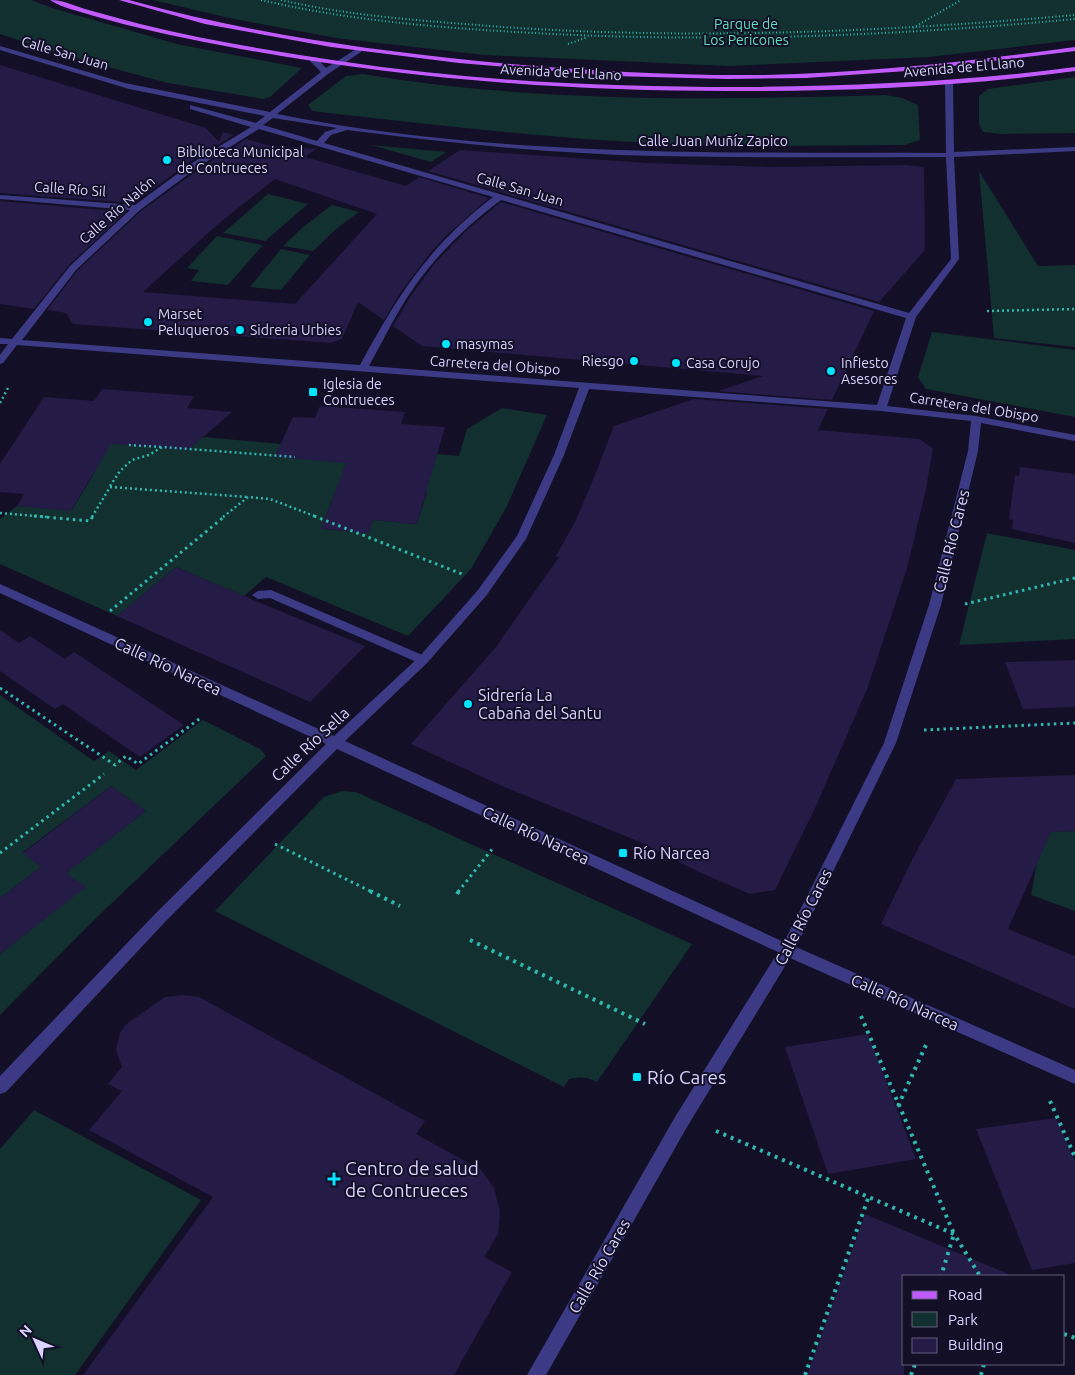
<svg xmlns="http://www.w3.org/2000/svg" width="1075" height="1375" font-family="Ubuntu,sans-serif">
	<rect width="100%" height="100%" fill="#130f26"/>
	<g fill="#12302f">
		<path d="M0,0H31L52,8L177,44L302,68L270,97L263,99L168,83L63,55L0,34Z"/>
		<path d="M153,0H1075V40L929,57L728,66L484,55L336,38L229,18Z"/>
		<path d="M363,74C535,103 712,100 886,95L902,98L918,105L920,140L904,145C820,145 735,148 651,143C538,137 425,124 312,111L308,105L346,76Z"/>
		<path d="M1075,77V133L1002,134L983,132L979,124V96L988,89Z"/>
		<path d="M371,145L446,152L431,162Z"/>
		<path d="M979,171L1038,266L1075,265V347L994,338Z"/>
		<path d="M268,194L308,204L265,241L223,233Z"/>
		<path d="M332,205L359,212L336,229L313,251L283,246L303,227Z"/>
		<path d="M217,236L263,245L228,285L191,281L199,270L187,268Z"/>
		<path d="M281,249L310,255L281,290L250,287Z"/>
		<path d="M932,332L1075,350V417L926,389L918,377Z"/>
		<path d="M502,408L547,415L506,508L471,569L408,636L266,577L244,596L176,567L117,616L0,564V519L17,506L72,510L92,477L110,417L140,446L188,450L203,437L281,444L275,457L372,438L333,497L321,529L368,533L373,520L417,524L427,492L401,490L414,452L459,456L467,429Z"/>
		<path d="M987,533L1075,550V639L959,645Z"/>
		<path d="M0,695L94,761L109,751L136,770L203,720L260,749L266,756L90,924L0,1015V954L85,887L66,873L146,811L111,786L23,852L41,867L0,898Z"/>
		<path d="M342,791L356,792L692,944L597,1082C587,1076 579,1077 569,1079L564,1087L215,911L318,803L324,797Z"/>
		<path d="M1075,831V911L1031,895L1037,862L1051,832Z"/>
		<path d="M34,1110L201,1200L75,1375H0V1149Z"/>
	</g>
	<g fill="#241b47" fill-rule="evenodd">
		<path d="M0,65L206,128L219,142L223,132L234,135L191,161L134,203L0,193Z"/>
		<path d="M246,139L274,147L316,149L305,157L406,186L419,177L489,198L449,233L431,252L400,293L384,320L358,302L342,339L331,343L73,324L66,313L47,310L77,271L141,211L199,169ZM275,179L377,214L295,304L143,292L218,224Z"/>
		<path d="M460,150L648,163L769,167L906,165L924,167L925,250L879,302L428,171Z"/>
		<path d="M0,201L126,212L69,265L34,309L0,304Z"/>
		<path d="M501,202L874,311L832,400L718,391L763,376L422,346L393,326L410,297L435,263L467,230Z"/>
		<path d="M102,389L194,396L187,408L232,412L188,450L111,444L71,511L17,506L24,494L0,492V464L44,397L94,401Z"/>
		<path d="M694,399L828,409L818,430L920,439L933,449L925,494L907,568L867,689L816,806L775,890L750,894L699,872L640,842L502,786L411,744L496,647L559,557L556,556L576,520L595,475L614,426Z"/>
		<path d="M320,406L405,412L401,424L445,427L417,524L373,520L369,533L321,529L346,463L275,457L293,417L315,418Z"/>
		<path d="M1020,467L1075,474V543L1012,529L1013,520L1009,519L1015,475L1019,476Z"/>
		<path d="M176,567L244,596L365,646L310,702L117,616Z"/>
		<path d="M0,630L19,643L30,636L65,659L74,652L184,725L140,757L63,704L55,709L0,671Z"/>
		<path d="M1075,660V707L1023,709L1005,662Z"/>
		<path d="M1075,775V831L1051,832L1008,929L1075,956V1009L881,924L912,860L956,779Z"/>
		<path d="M111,786L146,811L66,873L86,887L0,954V898L41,867L23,853Z"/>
		<path d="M183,995L199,997L425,1121L416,1134L481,1170L494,1188L500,1211L498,1234L484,1257L512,1272L454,1375H83L213,1197L89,1130L122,1091L108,1084L122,1067L116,1050L120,1033L125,1025L165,997Z"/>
		<path d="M868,1034L916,1159L828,1174L785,1047Z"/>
		<path d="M1056,1118L1075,1161V1263L1032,1270L976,1129Z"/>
		<path d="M865,1214L1013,1276H904V1375H807Z"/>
	</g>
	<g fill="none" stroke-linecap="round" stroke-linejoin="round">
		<g stroke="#2fb8b0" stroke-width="2" stroke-dasharray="1 2.5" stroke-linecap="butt">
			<path d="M261,0C351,21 442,28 534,33C715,43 895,36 1075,19"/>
			<path d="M281,0C354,17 429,21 503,27C694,40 884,32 1075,15"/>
			<path d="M913,28L961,0"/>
			<path d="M568,44L588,37"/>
		</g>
		<g stroke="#2fb8b0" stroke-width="2.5" stroke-dasharray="2 3" stroke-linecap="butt">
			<path d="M987,311L1075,309"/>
			<path d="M0,403L9,386"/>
			<path d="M129,445L161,447"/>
			<path d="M110,486L120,471L132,460L149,455L162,447L295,457"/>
			<path d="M0,513L48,517"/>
			<path d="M92,517L110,487L248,497"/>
			<path d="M223,517L248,497L270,499L317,517"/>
		</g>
		<g stroke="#2fb8b0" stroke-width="3" stroke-dasharray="2.5 4" stroke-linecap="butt">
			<path d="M34,516L90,521L93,516"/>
			<path d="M314,516L462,574"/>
			<path d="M965,604L1075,578"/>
			<path d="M110,611L225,516"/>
			<path d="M0,688L115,765L126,756L138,764L202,717"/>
			<path d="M924,730L1075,723"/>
			<path d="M275,844L372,892"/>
			<path d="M0,853L104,774"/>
			<path d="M458,892L493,848"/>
		</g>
		<g stroke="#2fb8b0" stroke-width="4" stroke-dasharray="3 5" stroke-linecap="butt">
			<path d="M370,891L400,906"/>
			<path d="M457,894L459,891"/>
			<path d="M470,940L645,1024"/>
			<path d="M861,1016L954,1234L941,1276"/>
			<path d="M1050,1101L1075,1157"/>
			<path d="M898,1106L926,1045"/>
			<path d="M716,1131L954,1234L980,1276"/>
			<path d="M1064,1334L1075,1338"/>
			<path d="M805,1375L869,1196"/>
			<path d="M911,1375L915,1364"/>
			<path d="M981,1375L984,1364"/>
		</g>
		<path fill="#3d3a85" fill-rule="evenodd" d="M271,590L427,657L429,660L423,664L419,663L270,598L258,599L252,595L258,591Z"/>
		<path fill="#3d3a85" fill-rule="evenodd" d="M0,46L125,83L270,112L321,72L310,61V57H316L326,68L358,48L362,50L361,52L328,74L277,114C497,158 723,152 946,153L945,82L949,80L953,82L954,152L1075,147V151L954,157L959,259L916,317L887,406L976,416L1075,435V441L981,423L978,451L941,605L896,743L796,947L1075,1070V1084L790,958L687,1127L546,1375H527L675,1117L778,952L337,749L164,923L6,1092L0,1094V1076L154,915L326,744L0,593V584L334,736L419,657L478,590L517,536L554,455L579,388L17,345L3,363L0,364V355L8,344H0V338L12,339L70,266L130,210L0,199V195L135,205L192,163L251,127L190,109V105L256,123L265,116L129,89L0,50ZM273,118L337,128L325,132L317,141L263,125ZM259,129L493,197C429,246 398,295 360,365L22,340L76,270L140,210L198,167ZM347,130C449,143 552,154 655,156C752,158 849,157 946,157L951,259L909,313L324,143L331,135ZM501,200L906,318L877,405L369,366C384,339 397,311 415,286C438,253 469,224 501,200ZM589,389L881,411L971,421L968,451L929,605L884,743L784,942L345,741L427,663L486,596L526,539L564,455Z"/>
		<g fill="#c25bff" fill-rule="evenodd">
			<path d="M50,0C62,0 73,5 85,9C103,14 121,19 140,24C205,40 272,51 339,61C471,81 605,87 738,87C851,86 963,82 1075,67V71C966,86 858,91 748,91C571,92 395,79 220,45C178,37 135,28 94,16C79,11 62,8 50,0Z"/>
			<path d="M119,0H129C244,32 360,49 478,61C574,70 669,76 765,75C869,73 972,61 1075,47V51L921,70L806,78L728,79L613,76L459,63L331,47L205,24Z"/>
		</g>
	</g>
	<g fill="#00e5ff" stroke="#130f26" stroke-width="2">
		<circle cx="167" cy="160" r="5"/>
		<circle cx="148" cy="322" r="5"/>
		<circle cx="240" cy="330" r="5"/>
		<circle cx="446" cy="344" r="5"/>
		<circle cx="634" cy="361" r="5"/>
		<circle cx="676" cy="363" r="5"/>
		<circle cx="831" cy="371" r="5"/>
		<rect x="308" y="387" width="10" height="10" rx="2.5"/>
		<circle cx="468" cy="704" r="5"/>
		<rect x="618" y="848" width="10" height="10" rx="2.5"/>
		<rect x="632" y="1072" width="10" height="10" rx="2.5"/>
		<path d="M331.5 1171.5h5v5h5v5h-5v5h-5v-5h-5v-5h5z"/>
	</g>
	<g text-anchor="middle" stroke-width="4" stroke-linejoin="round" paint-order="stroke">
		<g font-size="14" fill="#5fe0c0" stroke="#130f26">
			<text x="746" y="29">Parque de<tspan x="746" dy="16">Los Pericones</tspan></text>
		</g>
		<g font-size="14" fill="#d9d4ff" stroke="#130f26">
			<text transform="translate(65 53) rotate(16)" y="5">Calle San Juan</text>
			<text transform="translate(964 67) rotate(-5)" y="5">Avenida de El Llano</text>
			<text transform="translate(561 72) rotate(3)" y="5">Avenida de El Llano</text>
			<text x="713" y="146">Calle Juan Muñíz Zapico</text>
			<text transform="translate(70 189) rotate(4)" y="5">Calle Río Sil</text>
			<text transform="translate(520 189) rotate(16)" y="5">Calle San Juan</text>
			<text transform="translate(117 210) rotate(-41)" y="5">Calle Río Nalón</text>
			<text transform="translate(495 365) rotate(4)" y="5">Carretera del Obispo</text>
			<text transform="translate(974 407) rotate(9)" y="5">Carretera del Obispo</text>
		</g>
		<g font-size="14" fill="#d9d4ff" stroke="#130f26" text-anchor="start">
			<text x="177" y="157">Biblioteca Municipal<tspan x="177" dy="16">de Contrueces</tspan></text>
			<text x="158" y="319">Marset<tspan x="158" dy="16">Peluqueros</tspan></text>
			<text x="250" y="335">Sidreria Urbies</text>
			<text x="456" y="349">masymas</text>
			<text x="624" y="366" text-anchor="end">Riesgo</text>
			<text x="686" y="368">Casa Corujo</text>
			<text x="841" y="368">Infiesto<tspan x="841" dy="16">Asesores</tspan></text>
			<text x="323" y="389">Iglesia de<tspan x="323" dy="16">Contrueces</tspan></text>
		</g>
		<g font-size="16" fill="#d9d4ff" stroke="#130f26">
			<text transform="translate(951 541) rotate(-76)" y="6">Calle Río Cares</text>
			<text transform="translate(168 666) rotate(25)" y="6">Calle Río Narcea</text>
			<text transform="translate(310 744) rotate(-43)" y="6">Calle Río Sella</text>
			<text transform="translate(536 835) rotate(25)" y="6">Calle Río Narcea</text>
			<text transform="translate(803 917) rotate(-63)" y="6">Calle Río Cares</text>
			<text transform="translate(905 1002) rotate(24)" y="6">Calle Río Narcea</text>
			<text transform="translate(599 1266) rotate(-60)" y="6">Calle Río Cares</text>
		</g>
		<g font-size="16" fill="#d9d4ff" stroke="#130f26" text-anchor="start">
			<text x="478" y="701">Sidrería La<tspan x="478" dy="18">Cabaña del Santu</tspan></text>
			<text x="633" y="859">Río Narcea</text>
		</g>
		<g font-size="19" fill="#d9d4ff" stroke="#130f26" text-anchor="start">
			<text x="647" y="1084">Río Cares</text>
			<text x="345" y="1175">Centro de salud<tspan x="345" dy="22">de Contrueces</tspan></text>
		</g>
	</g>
	<rect x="902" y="1275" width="162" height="90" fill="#130f26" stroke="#625e7d"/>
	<rect x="912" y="1291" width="25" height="8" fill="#c25bff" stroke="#625e7d"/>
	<text x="948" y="1300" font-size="15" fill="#d9d4ff">Road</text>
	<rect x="912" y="1312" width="25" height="15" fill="#12302f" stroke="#625e7d"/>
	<text x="948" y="1325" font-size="15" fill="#d9d4ff">Park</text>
	<rect x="912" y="1338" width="25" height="15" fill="#241b47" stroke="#625e7d"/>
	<text x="948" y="1350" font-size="15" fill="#d9d4ff">Building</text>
	<g transform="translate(35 1340) rotate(314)" stroke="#130f26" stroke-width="4" paint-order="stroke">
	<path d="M0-4L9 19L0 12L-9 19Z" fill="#d9d4ff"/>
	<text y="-8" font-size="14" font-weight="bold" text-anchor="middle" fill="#d9d4ff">N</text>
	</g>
</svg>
